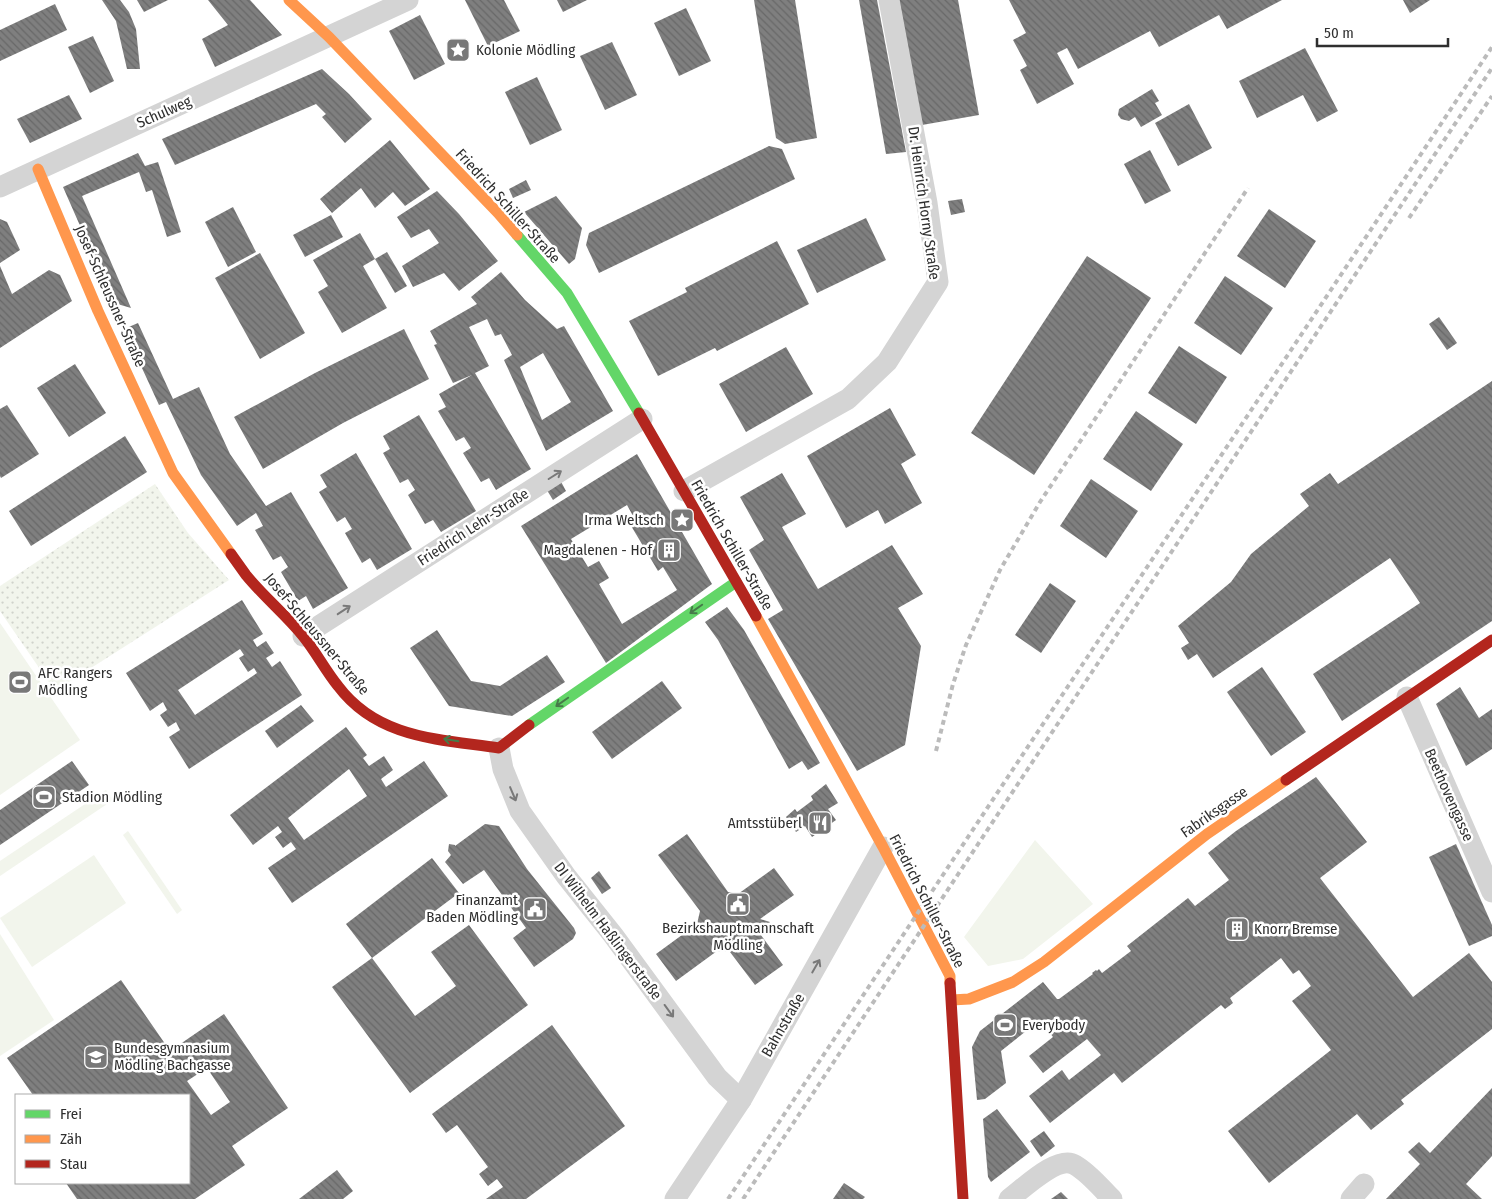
<svg xmlns="http://www.w3.org/2000/svg" width="1492" height="1199" font-family="'Fira Sans Condensed',sans-serif">
	<defs>
		<pattern id="park-dots" width="8" height="8" patternUnits="userSpaceOnUse" patternTransform="scale(1.25)"><rect width="8" height="8" fill="#f2f5ec"/><path d="M2 2h.1M6 6h.1" fill="none" stroke="#d0d2cb" stroke-width="1.8" stroke-linecap="round"/></pattern>
		<pattern id="building-back-hatch" width="6" height="6" patternUnits="userSpaceOnUse" patternTransform="scale(1.25)"><rect width="6" height="6" fill="#7f7f7f"/><path d="M-1 5l2 2M0 0l6 6M5-1l2 2" fill="none" stroke="#686868"/></pattern>
	</defs>
	<rect width="100%" height="100%" fill="#fff"/>
	<g fill="#f2f5ec">
		<path d="M0,623L80,740L0,795Z"/>
		<path d="M106,790L113,800L0,876V861Z"/>
		<path d="M128,831L182,910L177,914L123,835Z"/>
		<path d="M1035,840L1093,904L1023,959L988,966L964,937Z"/>
		<path d="M94,855L126,903L32,967L0,918Z"/>
		<path d="M0,934L54,1020L0,1056Z"/>
	</g>
	<path fill="url(#park-dots)" d="M155,484L188,533L229,580L55,691L0,611V586Z"/>
	<g fill="url(#building-back-hatch)" fill-rule="evenodd">
		<path d="M102,0H120L129,12L136,29L140,69H127L116,21Z"/>
		<path d="M137,0H168L144,12Z"/>
		<path d="M208,0H250L282,35L215,67L202,39L228,25Z"/>
		<path d="M465,0H504L520,31L488,46Z"/>
		<path d="M557,0H587L563,12Z"/>
		<path d="M754,0H795L817,138L785,144L776,138Z"/>
		<path d="M859,0H877L906,152L886,154Z"/>
		<path d="M899,0H958L979,115L922,125Z"/>
		<path d="M1009,0H1282L1227,29L1219,15L1159,47L1150,31L1078,69L1067,48L1057,53L1074,84L1037,104L1020,70L1027,66L1013,40L1026,33Z"/>
		<path d="M1403,0H1430L1410,13Z"/>
		<path d="M55,4L67,30L0,61V30Z"/>
		<path d="M686,8L711,61L679,76L654,23Z"/>
		<path d="M420,15L445,64L414,80L389,31Z"/>
		<path d="M93,36L114,81L90,93L68,47Z"/>
		<path d="M612,42L637,95L605,110L580,56Z"/>
		<path d="M1305,48L1338,111L1317,122L1303,95L1257,118L1239,81Z"/>
		<path d="M322,69L349,94L372,119L345,143L322,117L326,114L316,104L175,165L162,139Z"/>
		<path d="M537,77L562,130L530,145L505,92Z"/>
		<path d="M1152,89L1159,101L1155,103L1162,115L1141,127L1135,117L1129,121L1121,119L1118,115L1119,109Z"/>
		<path d="M69,95L82,119L30,143L17,119Z"/>
		<path d="M1189,104L1212,148L1178,166L1155,123Z"/>
		<path d="M390,140L430,189L405,206L393,192L375,208L361,188L332,213L320,199Z"/>
		<path d="M769,146L782,149L795,179L599,273L586,245L589,233Z"/>
		<path d="M1150,150L1171,191L1145,204L1124,164Z"/>
		<path d="M138,153L145,166L158,162L181,232L167,237L152,190L146,192L139,172L82,196L131,308L114,303L63,187Z"/>
		<path d="M526,180L531,190L513,198L509,189Z"/>
		<path d="M437,191L459,214L498,261L459,291L444,273L413,287L402,266L439,243L429,229L411,238L397,217Z"/>
		<path d="M556,196L582,228L575,259L569,264L524,212Z"/>
		<path d="M962,199L965,212L951,215L948,201Z"/>
		<path d="M233,207L256,252L228,267L205,222Z"/>
		<path d="M1269,209L1316,241L1285,288L1237,256Z"/>
		<path d="M331,215L343,237L305,257L293,235Z"/>
		<path d="M866,218L886,260L817,293L797,250Z"/>
		<path d="M0,219L7,222L20,250L0,263Z"/>
		<path d="M360,233L375,259L363,266L387,308L342,333L318,292L328,286L313,260Z"/>
		<path d="M777,241L809,304L717,351L715,348L658,376L629,321L687,292L685,288Z"/>
		<path d="M387,252L407,286L395,293L375,259Z"/>
		<path d="M260,253L305,333L260,359L215,278Z"/>
		<path d="M1087,256L1151,298L1034,475L971,433Z"/>
		<path d="M0,266L12,294L49,270L60,275L72,301L0,348Z"/>
		<path d="M501,272L525,300L557,329L564,326L613,411L546,451L504,360L512,355L501,334L495,336L487,319L469,327L489,366L475,373L531,469L496,490L489,478L481,482L463,453L471,448L464,437L456,441L438,411L446,407L439,394L472,375L453,383L434,345L437,344L430,331L477,304L471,297ZM543,353L571,402L542,420L520,367Z"/>
		<path d="M1225,276L1273,308L1241,355L1194,323Z"/>
		<path d="M1439,317L1457,343L1447,350L1429,324Z"/>
		<path d="M138,323L173,399L199,387L230,454L266,506L291,492L348,588L313,609L306,596L298,601L281,572L288,567L281,556L273,560L255,530L263,526L256,513L237,526L201,475L166,402L159,405L124,329Z"/>
		<path d="M404,329L429,379L343,423L263,469L234,417L315,373Z"/>
		<path d="M1179,346L1227,377L1196,424L1148,393Z"/>
		<path d="M786,347L813,394L746,432L719,384Z"/>
		<path d="M75,364L106,413L69,437L37,388Z"/>
		<path d="M1492,381V621L1342,721L1313,674L1420,603L1390,558L1213,678L1197,654L1188,660L1181,648L1189,643L1178,626L1231,582L1251,554L1309,506L1300,494L1330,473L1338,484Z"/>
		<path d="M7,405L39,454L1,478L0,476V409Z"/>
		<path d="M890,408L916,455L901,464L922,503L885,524L878,510L846,528L807,456Z"/>
		<path d="M1136,411L1183,444L1151,491L1103,459Z"/>
		<path d="M419,415L476,511L441,532L433,520L425,524L408,495L415,490L408,479L400,483L383,453L390,449L383,436Z"/>
		<path d="M125,436L147,472L31,546L9,511Z"/>
		<path d="M356,453L412,549L377,570L370,558L362,563L345,533L352,529L345,517L337,522L319,492L327,487L320,475Z"/>
		<path d="M637,454L712,584L606,663L521,526ZM627,505L633,516L627,519L658,571L663,567L677,590L622,624L599,584L609,578L599,561L588,567L571,539Z"/>
		<path d="M782,473L806,514L782,527L818,589L892,545L923,594L898,608L921,646L905,745L857,771L768,619L783,610L749,550L764,540L740,497Z"/>
		<path d="M559,478L566,491L553,500L545,487Z"/>
		<path d="M1091,479L1138,511L1106,558L1060,526Z"/>
		<path d="M1050,583L1076,601L1041,653L1015,635Z"/>
		<path d="M242,600L263,634L253,640L257,647L266,641L274,653L266,658L272,667L280,661L302,695L189,769L169,737L180,730L176,722L168,727L160,715L167,710L163,702L150,711L126,673ZM240,649L244,655L239,658L248,672L254,668L257,673L195,715L178,690Z"/>
		<path d="M727,607L744,630L820,763L808,770L802,761L789,769L718,640L705,622Z"/>
		<path d="M437,630L471,681L500,686L547,655L565,682L512,716L449,706L410,648Z"/>
		<path d="M1262,667L1306,732L1271,756L1227,692Z"/>
		<path d="M662,681L682,708L612,759L592,732Z"/>
		<path d="M1460,687L1479,718L1492,709V749L1466,766L1436,704Z"/>
		<path d="M301,705L314,721L277,748L265,731Z"/>
		<path d="M346,727L367,755L363,758L369,766L384,756L393,770L381,779L386,787L424,761L448,796L292,903L268,868L296,849L291,842L283,848L275,837L282,832L278,826L253,845L230,815ZM349,769L367,796L304,840L288,818Z"/>
		<path d="M72,761L89,785L0,845V810Z"/>
		<path d="M1316,777L1367,842L1320,878L1413,997L1469,953L1492,982V1029L1401,1100L1404,1104L1371,1130L1357,1114L1269,1183L1228,1131L1331,1050L1292,1001L1311,986L1299,970L1293,974L1281,958L1230,998L1233,1003L1225,1009L1221,1005L1122,1083L1114,1073L1050,1123L1029,1096L1062,1070L1069,1080L1101,1055L1087,1039L1043,1073L1029,1056L1053,1037L1040,1020L1001,1051L1006,1083L985,1099L977,1100L972,1047L980,1031L1043,982L1057,999H1059L1093,974L1092,973L1096,970L1097,971L1099,969L1102,973L1131,951L1127,946L1188,898L1195,906L1229,880L1208,853L1236,831Z"/>
		<path d="M826,784L838,803L828,809L836,820L812,837L805,826L796,832L786,817L795,809L797,812L813,800L811,796Z"/>
		<path d="M485,824L499,826L527,869L574,928L576,933L573,939L534,967L513,938L526,928L484,870L463,884L445,862L451,855L448,851L449,844L455,845V846Z"/>
		<path d="M687,834L728,892L738,894L774,868L794,895L760,919L770,922L768,933L758,931L783,965L755,985L730,952L717,951L676,981L656,954L697,924L700,911L658,855Z"/>
		<path d="M1456,844L1492,925V936L1469,946L1429,857Z"/>
		<path d="M432,858L459,893L372,958L346,924Z"/>
		<path d="M599,871L611,888L602,894L591,878Z"/>
		<path d="M469,925L528,1005L410,1093L332,987L372,958L415,1016L456,986L431,952Z"/>
		<path d="M121,980L170,1051L224,1014L288,1108L232,1146L245,1165L195,1199H77L66,1183H189V1095H33L7,1058ZM207,1068L230,1102L211,1115L187,1081Z"/>
		<path d="M552,1025L625,1126L526,1199H486L503,1187L497,1179L488,1186L479,1174L488,1167L457,1125L446,1133L432,1114Z"/>
		<path d="M1492,1088V1156L1466,1184L1482,1199H1386L1420,1164L1408,1152L1419,1142L1430,1153Z"/>
		<path d="M997,1109L1030,1152L991,1182L988,1177L983,1119Z"/>
		<path d="M1044,1131L1055,1146L1041,1157L1030,1141Z"/>
		<path d="M337,1170L353,1191L343,1199H299Z"/>
		<path d="M844,1183L865,1197L863,1199H833Z"/>
		<path d="M1061,1192L1068,1199H1051Z"/>
	</g>
	<g fill="none" stroke-linecap="round" stroke-linejoin="round">
		<g stroke="#d4d4d4" stroke-width="21">
			<path d="M0,187L408,0"/>
			<path d="M684,491L848,399L887,362L938,282L927,203L889,0"/>
			<path d="M303,636L642,419"/>
			<path d="M1407,697L1492,892"/>
			<path d="M499,748L503,769L520,811L566,876L613,935L717,1077L741,1100"/>
			<path d="M675,1199L741,1100L883,847"/>
			<path d="M1009,1199C1023,1189 1058,1154 1075,1165C1089,1173 1101,1188 1112,1199"/>
			<path d="M1351,1199L1364,1184"/>
		</g>
		<g stroke="#63d668" stroke-width="11">
			<path d="M517,235L567,293L639,413"/>
			<path d="M529,725L736,582"/>
		</g>
		<g stroke="#ff974d" stroke-width="11">
			<path d="M289,0L329,37L498,213L517,235"/>
			<path d="M38,169L98,311L173,473L231,554"/>
			<path d="M756,616L883,847L950,976V983"/>
			<path d="M952,1000L969,999L1013,982L1044,962L1207,834L1286,780"/>
		</g>
		<g stroke="#b3261e" stroke-width="11">
			<path d="M639,413L756,616"/>
			<path d="M231,554C236,561 241,568 246,575C264,597 286,615 303,636C316,652 325,670 338,686C378,739 439,739 499,748L529,725"/>
			<path d="M1286,780L1492,640"/>
			<path d="M950,983L963,1199"/>
		</g>
		<g stroke="#bbb" stroke-width="4" stroke-dasharray="5 4" stroke-linecap="butt">
			<path d="M1409,218L1492,96"/>
			<path d="M936,751L953,684L966,645L1000,570L1040,502L1248,188"/>
			<path d="M728,1199L1492,47"/>
			<path d="M743,1199L1492,68"/>
		</g>
	</g>
	<defs><path id="oneway-shaft" d="M-6 0H5M1.5-3L5.5 0L1.5 3" fill="none" stroke-width="1.6" stroke-linecap="round" stroke-linejoin="round" transform="scale(1.25)"/></defs>
	<g stroke="#797979">
		<use href="#oneway-shaft" transform="translate(555 475) rotate(-32)"/>
		<use href="#oneway-shaft" transform="translate(344 610) rotate(-33)"/>
		<use href="#oneway-shaft" transform="translate(513 794) rotate(67)"/>
		<use href="#oneway-shaft" transform="translate(816 966) rotate(-60)"/>
		<use href="#oneway-shaft" transform="translate(669 1011) rotate(54)"/>
	</g>
	<g stroke="#467a49">
		<use href="#oneway-shaft" transform="translate(696 609) rotate(145)"/>
		<use href="#oneway-shaft" transform="translate(562 702) rotate(145)"/>
		<use href="#oneway-shaft" transform="translate(451 740) rotate(-171)"/>
	</g>
	<defs>
		<g id="sight-square" transform="scale(1.25)"><rect x="-9" y="-9" width="18" height="18" rx="4" fill="#787878" stroke="#fff"/><path d="M0-6L1.8-2.2L6-1.7L2.9 1.2L3.7 5.4L0 3.3L-3.7 5.4L-2.9 1.2L-6-1.7L-1.8-2.2Z" fill="#fff"/></g>
		<g id="building-square" transform="scale(1.25)"><rect x="-9" y="-9" width="18" height="18" rx="4" fill="#787878" stroke="#fff"/><path d="M-4-6H4V6H1V3H-1V6H-4ZM-2.5-4.3h1.7v1.8h-1.7ZM.8-4.3h1.7v1.8H.8ZM-2.5-1h1.7V.8h-1.7ZM.8-1h1.7V.8H.8Z" fill="#fff"/></g>
		<g id="stadium-square" transform="scale(1.25)"><rect x="-9" y="-9" width="18" height="18" rx="4" fill="#787878" stroke="#fff"/><path d="M0-5a6.5 5 0 1 0 0 10a6.5 5 0 1 0 0-10ZM-3.5-1.8h7v3.6h-7Z" fill="#fff"/></g>
		<g id="restaurant-square" transform="scale(1.25)"><rect x="-9" y="-9" width="18" height="18" rx="4" fill="#787878" stroke="#fff"/><path d="M-5-6h1v4h1v-4h1v4h1v-4h1v5L-1.5 .5V6h-2V.5L-5-1ZM5-6V6H3V1.5H1.5Q1.5-4 5-6Z" fill="#fff"/></g>
		<g id="civic-square" transform="scale(1.25)"><rect x="-9" y="-9" width="18" height="18" rx="4" fill="#787878" stroke="#fff"/><path d="M-.6-6.5H3V-4.5H.6V-3L4-1V1h2V6H-6V1h2V-1L-.6-3ZM-1.2 2.5V6h2.4V2.5Z" fill="#fff"/></g>
		<g id="school-square" transform="scale(1.25)"><rect x="-9" y="-9" width="18" height="18" rx="4" fill="#787878" stroke="#fff"/><path d="M0-5L7-2L0 1L-7-2ZM-4 1L0 2.5L4 1V4Q0 6-4 4Z" fill="#fff"/></g>
	</defs>
	<g fill-rule="evenodd">
		<use href="#sight-square" x="458" y="50"/>
		<use href="#sight-square" x="682" y="520"/>
		<use href="#building-square" x="669" y="550"/>
		<use href="#stadium-square" x="20" y="682"/>
		<use href="#stadium-square" x="44" y="797"/>
		<use href="#restaurant-square" x="820" y="823"/>
		<use href="#civic-square" x="738" y="904"/>
		<use href="#civic-square" x="535" y="909"/>
		<use href="#building-square" x="1237" y="929"/>
		<use href="#stadium-square" x="1005" y="1025"/>
		<use href="#school-square" x="96" y="1057"/>
	</g>
	<g text-anchor="middle" stroke-width="5" stroke-linejoin="round" paint-order="stroke">
		<g font-size="15" fill="#2f2f2f" stroke="#fff" text-anchor="start">
			<text x="476" y="55">Kolonie Mödling</text>
			<text x="664" y="525" text-anchor="end">Irma Weltsch</text>
			<text x="652" y="555" text-anchor="end">Magdalenen - Hof</text>
			<text x="38" y="678">AFC Rangers<tspan x="38" dy="17">Mödling</tspan></text>
			<text x="62" y="802">Stadion Mödling</text>
			<text x="802" y="828" text-anchor="end">Amtsstüberl</text>
			<text x="518" y="905" text-anchor="end">Finanzamt<tspan x="518" dy="17">Baden Mödling</tspan></text>
			<text x="738" y="933" text-anchor="middle">Bezirkshauptmannschaft<tspan x="738" dy="17">Mödling</tspan></text>
			<text x="1254" y="934">Knorr Bremse</text>
			<text x="1022" y="1030">Everybody</text>
			<text x="114" y="1053">Bundesgymnasium<tspan x="114" dy="17">Mödling Bachgasse</tspan></text>
		</g>
		<g font-size="15" fill="#2f2f2f" stroke="#fff">
			<text transform="translate(164 112) rotate(-24)" y="5">Schulweg</text>
			<text transform="translate(924 203) rotate(82)" y="5">Dr. Heinrich Horny Straße</text>
			<text transform="translate(508 206) rotate(48)" y="5">Friedrich Schiller-Straße</text>
			<text transform="translate(110 296) rotate(66)" y="5">Josef-Schleussner-Straße</text>
			<text transform="translate(473 527) rotate(-33)" y="5">Friedrich Lehr-Straße</text>
			<text transform="translate(732 545) rotate(60)" y="5">Friedrich Schiller-Straße</text>
			<text transform="translate(317 634) rotate(50)" y="5">Josef-Schleussner-Straße</text>
			<text transform="translate(1449 795) rotate(66)" y="5">Beethovengasse</text>
			<text transform="translate(1214 812) rotate(-35)" y="5">Fabriksgasse</text>
			<text transform="translate(927 901) rotate(63)" y="5">Friedrich Schiller-Straße</text>
			<text transform="translate(608 931) rotate(53)" y="5">DI Wilhelm Haßlingerstraße</text>
			<text transform="translate(783 1025) rotate(-60)" y="5">Bahnstraße</text>
		</g>
	</g>
	<rect x="15" y="1094" width="175" height="90" fill="#ffffff" stroke="#acacac"/>
	<rect x="25" y="1110" width="25" height="8" fill="#63d668" stroke="#acacac"/>
	<text x="60" y="1119" font-size="15" fill="#2f2f2f">Frei</text>
	<rect x="25" y="1135" width="25" height="8" fill="#ff974d" stroke="#acacac"/>
	<text x="60" y="1144" font-size="15" fill="#2f2f2f">Zäh</text>
	<rect x="25" y="1160" width="25" height="8" fill="#b3261e" stroke="#acacac"/>
	<text x="60" y="1169" font-size="15" fill="#2f2f2f">Stau</text>
	<path d="M1317 38v8h131v-8" fill="none" stroke="#2f2f2f" stroke-width="2.5"/>
	<text x="1324" y="38" font-size="15" fill="#2f2f2f" stroke="#ffffff" stroke-width="4" paint-order="stroke">50 m</text>
</svg>
